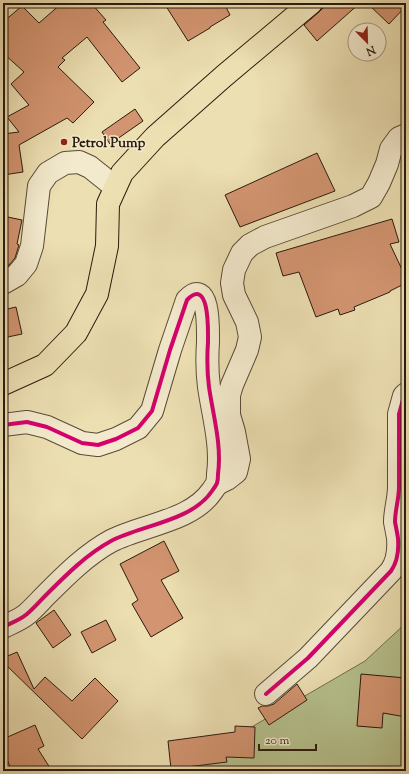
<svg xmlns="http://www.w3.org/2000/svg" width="409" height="774" font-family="'Sorts Mill Goudy',serif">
	<rect width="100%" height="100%" fill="#ecdfb2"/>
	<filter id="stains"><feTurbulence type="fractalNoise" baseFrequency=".005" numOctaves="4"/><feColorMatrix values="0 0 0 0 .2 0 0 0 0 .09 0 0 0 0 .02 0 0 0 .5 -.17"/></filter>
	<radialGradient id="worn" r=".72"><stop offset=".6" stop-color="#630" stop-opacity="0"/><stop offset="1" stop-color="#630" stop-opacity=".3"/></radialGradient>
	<path fill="#b6c28e" stroke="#706e4d" d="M406,623V771H176L365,661Z"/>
	<g fill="#d39571" stroke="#2a1a0c">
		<path d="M62,3H91L106,20L103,22L140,68L122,82L87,37L62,58L65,60L58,67L94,102L73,123L67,118L19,145L23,172L3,175V134L19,132L7,117L29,105L11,84L24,72L3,53V22L22,6L39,23Z"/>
		<path d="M164,3H224L230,15L210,27V28L188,41Z"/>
		<path d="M324,3H360L317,41L304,25L319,12L323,8Z"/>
		<path d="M367,3H406V6L389,24Z"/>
		<path d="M135,109L143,121L110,144L102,132Z"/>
		<path d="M317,153L335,191L240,227L225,195Z"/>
		<path d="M3,216L22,220L17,244L19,245L15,258L9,265L3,269Z"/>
		<path d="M392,219L399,242L390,244L406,278V283L390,291V292L354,307L355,310L340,315L338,309L316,317L299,272L283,276L276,253Z"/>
		<path d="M16,307L22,334L3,338V310Z"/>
		<path d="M164,541L179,571L161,580L183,618L151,637L132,604L138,600L120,564Z"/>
		<path d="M54,610L71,635L53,648L36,623Z"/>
		<path d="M106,620L116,640L92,653L81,632Z"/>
		<path d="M17,652L34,689L45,677L72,701L95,678L118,701L82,739L3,662V658Z"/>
		<path d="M361,674L406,678V717L383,713L382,728L357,726Z"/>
		<path d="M297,684L307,700L269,725L258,708L262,706H268L274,704Z"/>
		<path d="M35,725L44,746L38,749L52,771H12L3,750V739Z"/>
		<path d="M235,726L255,727L254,758L226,757L227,762L171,769L168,741L235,732Z"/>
	</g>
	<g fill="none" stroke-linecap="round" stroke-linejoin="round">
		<g stroke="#5a4b36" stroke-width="24">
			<g id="street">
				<path d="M3,283L17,275L26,264L32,246L39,186L48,173L65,163L79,162L90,167L115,187"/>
				<path d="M3,425L27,422L47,427L82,443L98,445L116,439L138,428L152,411L157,394L170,350L187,300C210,276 208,332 208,342C207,357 207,372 209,387C213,415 222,445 218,474C218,477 218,480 217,483C216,486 214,488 212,491C192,521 142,525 111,541C87,554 66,575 46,595C40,601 34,608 27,614C20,620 11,623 3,627"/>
				<path d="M217,484L227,479L236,472L239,459L234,432L229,415V395L232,385L247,350L250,337L247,322L234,295L232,283L234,270L242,253L250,245L265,237L353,206L371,197L379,183L387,164L391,149L399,138L406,135"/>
				<path d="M266,694L308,658L391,571C398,561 399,550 398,538C397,532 396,527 395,522C395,510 399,499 399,487V414L404,396L406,394"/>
			</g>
		</g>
		<g stroke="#2a1a0c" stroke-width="24">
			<path id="highway" d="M3,384L45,365L76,333L97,294L107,246L108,204L122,173L155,137L224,76L311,3"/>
		</g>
		<use href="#street" stroke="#f3eacd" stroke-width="22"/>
		<use href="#highway" stroke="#ecdfb2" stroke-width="22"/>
		<g stroke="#f3eacd" stroke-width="6">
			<g id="cycleway">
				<path d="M3,425L27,422L47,427L82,443L98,445L116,439L138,428L152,411L157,394L170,350L187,300C210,276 208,332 208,342C207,357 207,372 209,387C213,415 222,445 218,474C218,477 218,480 217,483C216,486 214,488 212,491C192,521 142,525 111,541C87,554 66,575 46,595C40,601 34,608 27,614C20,620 11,623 3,627"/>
				<path d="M266,694L308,658L391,571C398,561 399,550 398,538C397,532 396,527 395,522C395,510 399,499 399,487V414L404,396L406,394"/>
			</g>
		</g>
		<use href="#cycleway" stroke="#d6006c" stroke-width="4"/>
	</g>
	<circle fill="#8f2418" stroke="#f3eacd" stroke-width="1.5" cx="64" cy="142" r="4"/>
	<g text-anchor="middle" stroke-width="3" stroke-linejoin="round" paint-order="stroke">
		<g font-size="14" font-weight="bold" fill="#2a1a0c" stroke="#f3eacd" text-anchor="start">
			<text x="72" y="147">Petrol Pump</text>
		</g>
	</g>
	<rect width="409" height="774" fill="none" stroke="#ecdfb2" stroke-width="16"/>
	<rect x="4" y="4" width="401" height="766" fill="none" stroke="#2a1a0c" stroke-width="2"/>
	<rect x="8" y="8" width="393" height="758" fill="none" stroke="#2a1a0c"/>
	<g transform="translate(367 42) rotate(157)"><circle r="19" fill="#f3eacd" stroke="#a39780"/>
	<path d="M0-3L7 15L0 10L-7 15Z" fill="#8f2418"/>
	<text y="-6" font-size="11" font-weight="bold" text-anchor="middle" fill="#2a1a0c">N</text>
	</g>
	<path d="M259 744v6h57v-6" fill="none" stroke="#2a1a0c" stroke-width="2"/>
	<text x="265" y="744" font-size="12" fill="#2a1a0c" stroke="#f3eacd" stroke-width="3" paint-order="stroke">20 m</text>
	<rect width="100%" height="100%" filter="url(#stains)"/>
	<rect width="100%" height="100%" fill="url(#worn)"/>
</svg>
